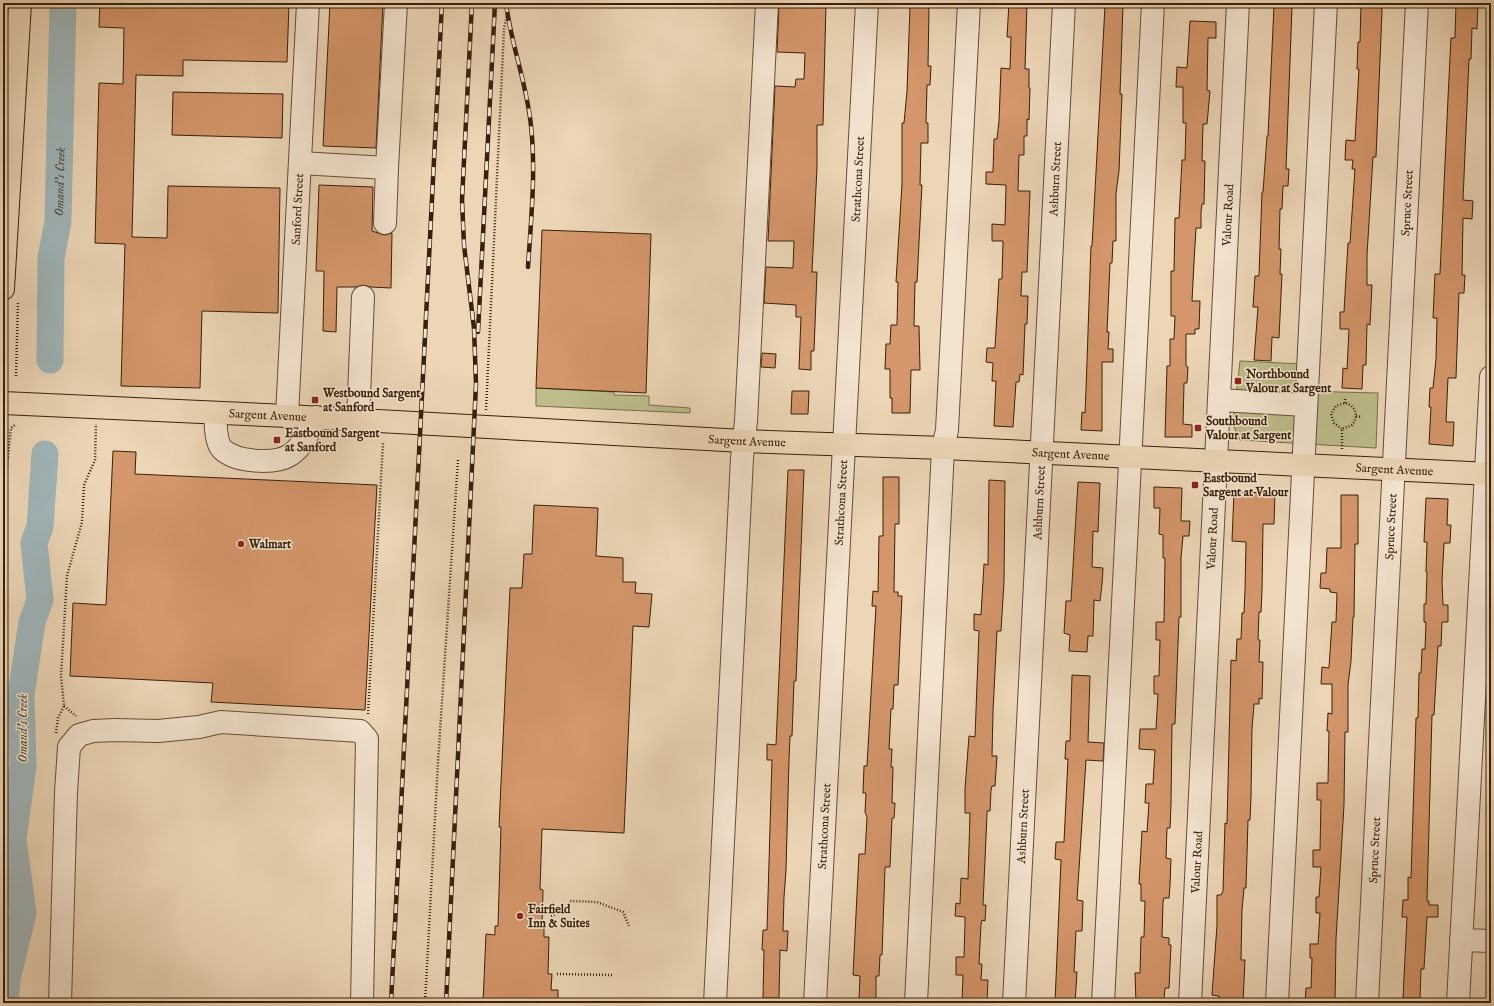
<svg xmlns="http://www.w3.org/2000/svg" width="1494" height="1006" font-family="'IM FELL English',serif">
	<rect width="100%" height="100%" fill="#ecd6b6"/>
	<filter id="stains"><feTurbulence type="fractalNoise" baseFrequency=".005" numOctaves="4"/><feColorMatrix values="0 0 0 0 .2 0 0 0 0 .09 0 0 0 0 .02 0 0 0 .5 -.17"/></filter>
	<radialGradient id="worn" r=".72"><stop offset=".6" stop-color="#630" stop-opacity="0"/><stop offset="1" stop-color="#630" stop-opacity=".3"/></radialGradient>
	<g fill="#bdbc8a" stroke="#7a6e4a">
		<path d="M1240,361L1302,364L1301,391L1378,393L1376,448L1240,440L1233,425Z"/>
		<path d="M536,388L614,392V395L649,396V405L690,408V413L536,406Z"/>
	</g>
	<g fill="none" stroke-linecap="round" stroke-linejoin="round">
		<g stroke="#9fb6ba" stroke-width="27">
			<path id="s1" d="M50,360L51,258L58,221L63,3"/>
			<path d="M5,1003L7,979L23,913L13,839L23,766L21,695L32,622L40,600L34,543L40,527L45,454"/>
		</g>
	</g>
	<g fill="#d4966b" stroke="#38200a">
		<path d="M100,3H289L287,62L183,60V76L136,75L132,237L167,238L168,186L280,188L278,313L202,311L200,388L121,386L125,244L95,243L99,83L123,84L124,28L99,27Z"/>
		<path d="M330,3H383L376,148L323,146Z"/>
		<path d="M803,3H826L823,125H817V167L812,272H817L814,351H811V370L799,369L801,317H796V305L764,303L766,267L793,268L794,241H768L775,86L795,87L796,79H804L805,53L777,52L779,5L803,6Z"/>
		<path d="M1009,3H1027L1025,69H1029V88H1030L1029,120L1027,119V136H1024V155H1019L1018,191H1030L1027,272H1022L1021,296H1028L1027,324H1025L1023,375L1020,374L1019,382H1016L1013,427L994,426L996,381H992L993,363L986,362L987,348H995L999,279H1002L1003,241H992V224L1005,225L1006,185L986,184V172H993L994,139H997L999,121L1001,68L1010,69L1011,37H1007Z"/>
		<path d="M1361,3H1381L1382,11L1376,157H1373L1367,255V285H1372L1370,325L1367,324L1366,365H1363L1362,389L1342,388L1343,368L1347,369L1349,329H1340V312H1344L1348,243H1350L1355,169H1352L1353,160H1345L1346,140L1355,141L1359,69H1357L1358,42H1360Z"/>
		<path d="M1456,3H1478L1477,29L1472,28L1471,59H1469L1463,200L1473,201L1472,219L1463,218L1462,275H1465L1464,293H1459L1456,378H1448L1446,422H1454L1453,446L1429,444L1431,407H1429L1430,388H1433L1436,359L1437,318H1433L1435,274H1440L1448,98L1451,38H1455Z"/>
		<path d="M910,6L929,7L928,66H931L930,85H927L926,123H928V143H921L920,185H922L921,203L917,282H915L914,326H919L920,370H911L910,413H892V398H890V369H885L886,344H890L891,325H897L898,282H896L902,184V123H904L907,91Z"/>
		<path d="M1105,6H1123L1120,94H1122L1119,171L1116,193V241H1113L1112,263H1110L1107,332H1109L1108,349H1113V362H1102V431L1081,430L1082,412L1085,413L1086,390L1091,246H1092Z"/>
		<path d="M1274,6L1292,7L1286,169H1289L1288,186H1283L1282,209H1280L1279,249H1281L1280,274H1282L1279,338L1272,337L1271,361L1254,360L1258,307H1253L1255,276H1259L1262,192H1263L1267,136H1268Z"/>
		<path d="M1190,21L1216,22V38H1208L1207,90L1210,91L1207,124H1203L1202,161H1205L1204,204H1202L1201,212V228H1196L1194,262L1192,301H1200L1199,329H1195V334H1186V366L1188,367L1187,383H1184L1183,424L1192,425V437H1165L1167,366H1170V339H1174L1175,316H1171V271H1174L1175,218H1179L1182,160H1185L1186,123H1183V87H1176L1177,67L1187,68Z"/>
		<path d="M173,92L283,94L282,138L172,135Z"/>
		<path d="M319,185L373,187L372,231L384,235L392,233L391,288L371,287L363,285L356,287H337L336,332L323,331L324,271H316Z"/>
		<path d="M542,230L651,234L646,393L536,388Z"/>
		<path d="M762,353L776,354L775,368L761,367Z"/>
		<path d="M792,391H809L808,414H791Z"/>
		<path d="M113,451L136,452L135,474L377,485L365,710L211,702L213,683L70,676L73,603L106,605Z"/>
		<path d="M788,470H804L796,681H794L792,736H790L789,760L786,870L784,897L783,931H788L787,951L780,950L779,998H763L764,950H762L763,930H767L772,760H767V744L776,745Z"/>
		<path d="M883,477H899V524H895L894,592H898V596H902L898,685H894L893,709H891L889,749H892L891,767H893L892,803H895L894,818H892L890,867H885L882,955H880L879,976H876V999H859L860,976L853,975L859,854H865L867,817L865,812L866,793H863L864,766H867L876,606H872L873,591L878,592L879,536H883Z"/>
		<path d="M989,480L1005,481L1004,582L1001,631H997L993,711L992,756H997L995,786H992L991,790L990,811H987V814L983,905H986L985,921L982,920L981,925L979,964H982L981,980H988L987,1003H962L963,975H956V957H964L965,924V917L955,916L956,903L960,904L961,878L968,879L970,813H965V789L969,736L975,737L979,631L974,630V614L981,615L984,564L988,565Z"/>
		<path d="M1078,482L1100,483L1098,532L1093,531L1092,567L1103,568L1102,584L1100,601L1094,600L1093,636H1088L1087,652L1069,651L1070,635L1064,633L1066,601H1071Z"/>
		<path d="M1154,487L1182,488L1181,521H1190L1189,536H1183L1181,558V617H1179L1175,724H1172L1171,804L1170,828H1167L1166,858L1171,859L1170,885L1169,898H1164L1163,902L1162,937L1169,938V945H1171L1169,988H1165L1164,999H1160V1003H1136L1135,973H1140L1141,937H1144L1145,901H1141V884H1139L1142,831L1147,832L1149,803H1145L1146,784H1153L1155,750L1139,749L1140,729H1156L1158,694H1154V676H1159L1160,640H1156V622H1164L1165,558H1163V535L1159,534L1160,508H1154Z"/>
		<path d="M1234,492L1275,493L1274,524H1263L1262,590L1261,612H1259L1258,640H1260L1259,662H1263L1262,699L1259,698V704H1254L1252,728L1251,797L1250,820H1248L1246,888H1244L1242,910L1241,960H1245L1243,1003L1219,1002V996L1212,995L1217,925V895H1221L1223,891L1225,823L1227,824L1231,660L1236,661L1237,639H1241L1242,613H1244L1245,590L1246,542L1232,541Z"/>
		<path d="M1341,495H1358V544H1355L1354,617H1353L1351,661L1348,685V732H1345L1344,805L1336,939L1335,1003H1305L1306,988H1311L1312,958H1310V944H1318L1320,913H1316V897H1319L1321,867H1313V850H1320L1321,800H1317V783H1328L1329,731H1327L1328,713L1332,714V684H1321L1322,667L1329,668L1332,622H1336L1337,593L1330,592V589L1320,588L1321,573H1326L1327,548H1341Z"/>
		<path d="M1426,498L1448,499L1447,525H1451L1450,543H1444L1442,581L1443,605H1448V622H1442L1441,646H1438L1434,715H1432L1427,901H1429V905H1438V917H1427L1424,969H1421L1420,998H1403L1407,917H1402L1403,900H1408V877L1411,878L1416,718H1418L1419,673H1421L1422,649H1425L1426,622H1424V604H1426L1427,572H1426L1427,542H1424Z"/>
		<path d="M534,505L598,508L596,556L623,558V582H636L635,593L652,594L649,627L633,626L624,833L542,829L540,889L543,890L542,927H544V937H549L548,974H552L551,990H558V1003H483L486,934L495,935V926H498L501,827H499L510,588H522L524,554H532Z"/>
		<path d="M1072,675L1090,676L1088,742L1104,743L1103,761L1086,760L1077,900L1083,901L1082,931H1076L1074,972H1077L1075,1003H1055L1061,860L1055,859L1056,842H1064L1068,759H1065L1066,741H1070Z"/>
	</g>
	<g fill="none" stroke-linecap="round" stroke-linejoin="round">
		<g stroke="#654e35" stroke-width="24">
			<g id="minor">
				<path d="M300,163L387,168L396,3"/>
				<path d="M385,223L387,168"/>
				<path d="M1219,400L1306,405"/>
				<path d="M215,413C216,423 215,441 222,449C235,462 274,465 290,455C303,447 310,430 316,417"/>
				<path id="s2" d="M287,416L308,3"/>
				<path d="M358,420L363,297"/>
				<path d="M1461,940L1491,941"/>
				<path d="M60,1003L66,792L69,747L79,735L93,731L115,730L158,731L199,727L221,722L360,731L367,739L362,1003"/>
				<path d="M715,1003L742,458L746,421L767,3"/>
				<path id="s3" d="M815,1003L867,3"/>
				<path d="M916,1003L943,448L947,430L969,3"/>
				<path id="s4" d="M1014,1003L1064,3"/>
				<path d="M1103,1003L1153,3"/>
				<path id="s5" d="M1190,1003L1238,3"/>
				<path d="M1277,1003L1326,3"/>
				<path id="s6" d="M1367,1003L1417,3"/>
				<path d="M1458,1003L1491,377"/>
			</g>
		</g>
		<g stroke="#38200a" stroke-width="24">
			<g id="major">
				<path d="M3,289L20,3"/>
				<path id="s7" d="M3,403L287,416L743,441L943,448L1491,474"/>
			</g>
		</g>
		<g stroke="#38200a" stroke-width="2.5" stroke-dasharray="1 2" stroke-linecap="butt">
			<path d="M16,376L18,301"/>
			<path d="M1345,403V398"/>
			<path d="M486,410L504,29L507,15L508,3"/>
			<path d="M1356,416L1362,417"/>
			<path d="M1342,449V429L1352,425C1359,416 1356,406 1345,403L1336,406L1331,414L1334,423L1342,429"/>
			<path d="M3,505L11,428L15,425"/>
			<path d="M64,706L76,716"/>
			<path d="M368,714L383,443"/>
			<path d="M56,733L58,718L64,706L61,676L67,576L82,522L84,485L95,460L96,424"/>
			<path d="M551,916L568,909L570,901L597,902L623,912L629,926"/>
			<path d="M557,974L612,975"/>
			<path d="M425,1003L438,762L458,460"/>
		</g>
		<use href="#minor" stroke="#f3e4d0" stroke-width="22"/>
		<use href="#major" stroke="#ecd6b6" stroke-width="22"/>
		<g stroke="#38200a" stroke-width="4.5">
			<g id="rail">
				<path d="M506,3C511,45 527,84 531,126C536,172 531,220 528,267"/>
				<path d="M478,332L495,3"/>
				<path d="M391,1003L442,3"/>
				<path d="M446,1003L476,384L474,328L464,245L462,200L472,3"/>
			</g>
		</g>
		<use href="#rail" stroke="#f3e4d0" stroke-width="3" stroke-dasharray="9" stroke-linecap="butt"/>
	</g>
	<g fill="#8f2418" stroke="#f3e4d0" stroke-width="1.5">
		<rect x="1234" y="377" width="8" height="8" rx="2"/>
		<rect x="311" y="396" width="8" height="8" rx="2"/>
		<rect x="1194" y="424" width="8" height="8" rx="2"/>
		<rect x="273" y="436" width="8" height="8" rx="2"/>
		<rect x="1191" y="481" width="8" height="8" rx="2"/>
		<circle cx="241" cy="544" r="4"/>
		<circle cx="520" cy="916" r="4"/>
	</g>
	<g text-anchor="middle" stroke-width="3" stroke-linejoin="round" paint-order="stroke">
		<g font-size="12" fill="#38200a" stroke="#f3e4d0">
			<text dy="4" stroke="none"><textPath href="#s4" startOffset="825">Ashburn Street</textPath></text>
			<text dy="4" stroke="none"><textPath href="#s3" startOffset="825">Strathcona Street</textPath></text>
			<text dy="4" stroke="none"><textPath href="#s6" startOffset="801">Spruce Street</textPath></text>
			<text dy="4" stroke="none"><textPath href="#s2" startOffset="207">Sanford Street</textPath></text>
			<text dy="4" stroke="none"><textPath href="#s5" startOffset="789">Valour Road</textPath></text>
			<text dy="4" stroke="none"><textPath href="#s7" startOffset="265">Sargent Avenue</textPath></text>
			<text dy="4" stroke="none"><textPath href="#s7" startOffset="745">Sargent Avenue</textPath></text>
			<text dy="4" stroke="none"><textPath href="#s7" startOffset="1069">Sargent Avenue</textPath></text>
			<text dy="4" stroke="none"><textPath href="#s7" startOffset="1393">Sargent Avenue</textPath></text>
			<text dy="4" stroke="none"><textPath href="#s3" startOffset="501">Strathcona Street</textPath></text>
			<text dy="4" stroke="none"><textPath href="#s4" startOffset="501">Ashburn Street</textPath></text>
			<text dy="4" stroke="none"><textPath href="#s6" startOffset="477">Spruce Street</textPath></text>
			<text dy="4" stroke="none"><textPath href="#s5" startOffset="465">Valour Road</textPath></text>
			<text dy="4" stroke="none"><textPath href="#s3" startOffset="177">Strathcona Street</textPath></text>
			<text dy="4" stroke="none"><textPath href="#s4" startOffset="177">Ashburn Street</textPath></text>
			<text dy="4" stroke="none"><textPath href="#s6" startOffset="153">Spruce Street</textPath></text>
			<text dy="4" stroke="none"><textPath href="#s5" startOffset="141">Valour Road</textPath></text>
		</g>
		<g font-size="12" font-weight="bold" fill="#38200a" stroke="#f3e4d0" text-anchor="start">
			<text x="1246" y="378">Northbound<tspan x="1246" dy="14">Valour at Sargent</tspan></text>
			<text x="323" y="397">Westbound Sargent<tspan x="323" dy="14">at Sanford</tspan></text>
			<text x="1206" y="425">Southbound<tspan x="1206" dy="14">Valour at Sargent</tspan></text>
			<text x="285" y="437">Eastbound Sargent<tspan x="285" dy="14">at Sanford</tspan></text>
			<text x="1203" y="482">Eastbound<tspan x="1203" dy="14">Sargent at Valour</tspan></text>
			<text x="249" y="548">Walmart</text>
			<text x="528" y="913">Fairfield<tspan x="528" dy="14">Inn &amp; Suites</tspan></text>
		</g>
		<g font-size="13" font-style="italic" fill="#574d3f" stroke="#f3e4d0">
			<text dy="5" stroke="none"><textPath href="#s1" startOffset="179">Omand's Creek</textPath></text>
			<text transform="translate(22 728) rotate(-90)" y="5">Omand's Creek</text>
		</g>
	</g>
	<rect width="1494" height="1006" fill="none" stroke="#ecd6b6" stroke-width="16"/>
	<rect x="4" y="4" width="1486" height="998" fill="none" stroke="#38200a" stroke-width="2"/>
	<rect x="8" y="8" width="1478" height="990" fill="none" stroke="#38200a"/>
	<rect width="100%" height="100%" filter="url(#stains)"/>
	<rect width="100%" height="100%" fill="url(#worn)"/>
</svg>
